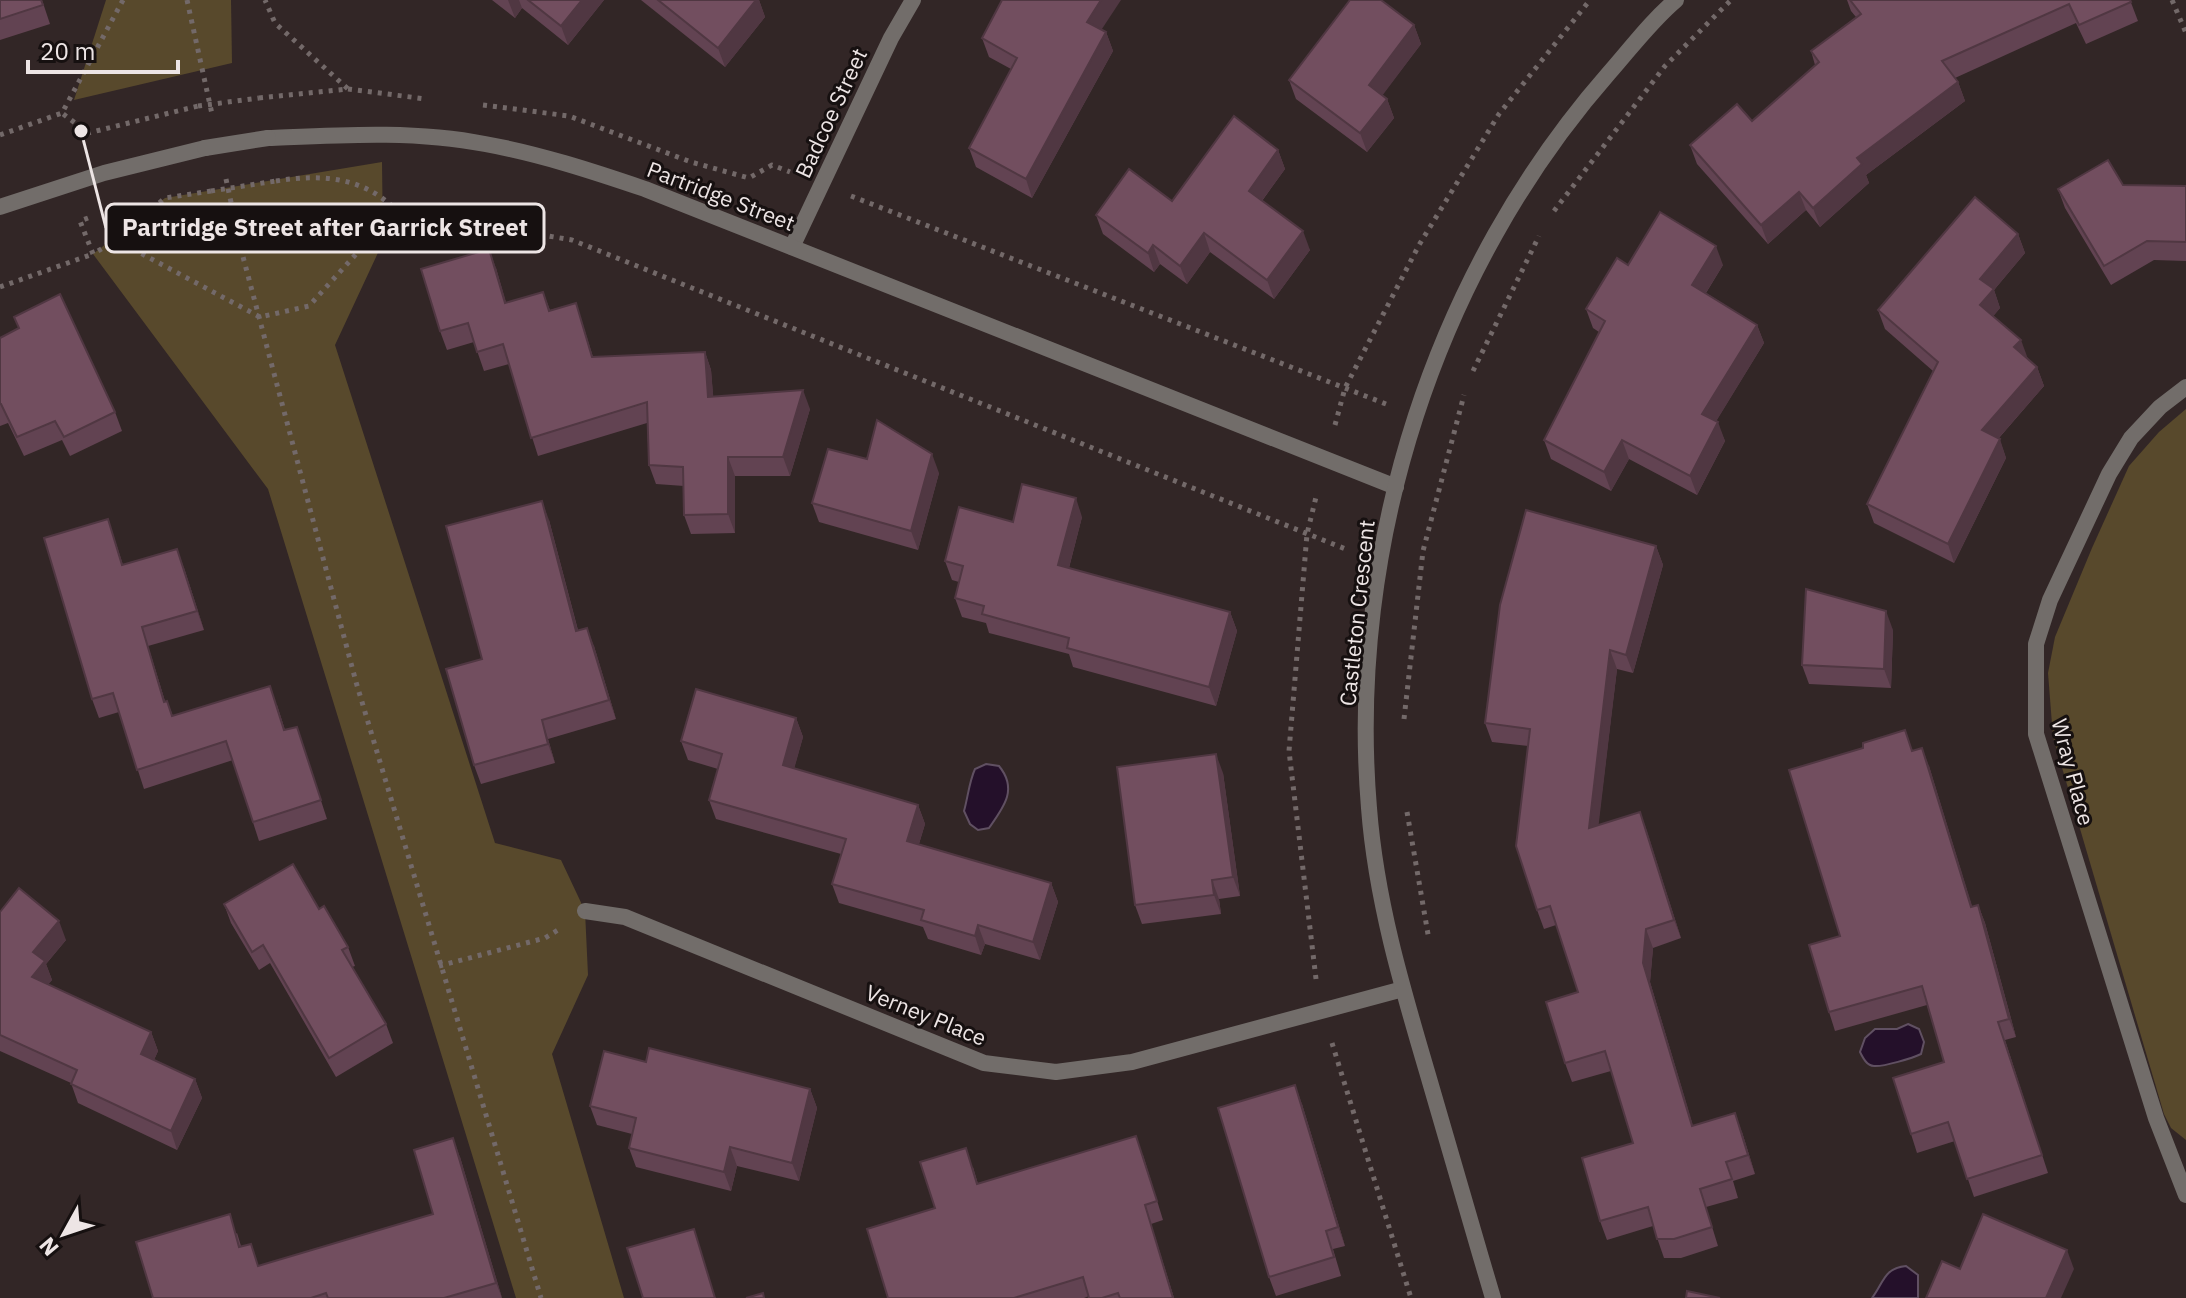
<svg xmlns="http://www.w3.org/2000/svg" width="2186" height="1298" font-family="'IBM Plex Sans',sans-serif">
	<rect width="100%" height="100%" fill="#322626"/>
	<g fill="#58492c">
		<path d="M106,0H231L232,63L74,100Z"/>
		<path d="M382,162L383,242L335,345L495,843L561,860L585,911L588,975L552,1054L624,1298H516L268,489L93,254L165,198Z"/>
		<path d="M2186,409V1140L2171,1128L2164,1114L2053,737L2048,673L2055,637L2092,548L2129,466L2159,432Z"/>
	</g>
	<g fill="#24102a" stroke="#605062" stroke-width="2">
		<path d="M986,764L999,766C1018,789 1004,807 989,828L978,830L970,824L964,811C968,797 969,782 975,769Z"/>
		<path d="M1908,1024L1919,1029L1924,1042L1921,1054C1913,1058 1883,1067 1874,1066C1867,1066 1863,1058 1860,1052L1865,1038L1875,1029H1897Z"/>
		<path d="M1906,1266L1918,1275V1298H1872C1884,1282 1884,1268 1906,1266Z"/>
	</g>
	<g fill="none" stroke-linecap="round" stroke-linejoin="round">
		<g stroke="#736969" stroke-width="5" stroke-dasharray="4 6" stroke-linecap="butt">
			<path d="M123,0L62,113L88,133L198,106"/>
			<path d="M187,0L212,114"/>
			<path d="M2172,0L2186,33"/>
			<path d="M348,89L426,99"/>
			<path d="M259,98L348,89L275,23L265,0"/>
			<path d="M483,105L569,116L691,162L749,178L772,165L790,172"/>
			<path d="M0,135L62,113"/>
			<path d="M226,179L242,253L356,682L541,1298"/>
			<path d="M276,181C320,174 362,176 396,210"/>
			<path d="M211,191L165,198L116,240L260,317L309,306L396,210L572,240L1348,550"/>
			<path d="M851,196L1386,404"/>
			<path d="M1554,211L1665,66L1731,0"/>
			<path d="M88,218L80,221L93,254L116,240"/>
			<path d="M0,287L93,254"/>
			<path d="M1473,371L1539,236"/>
			<path d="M1335,425L1345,388L1419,245L1499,114L1590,0"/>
			<path d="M1404,719L1423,551L1464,395"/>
			<path d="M1407,812L1429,940"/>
			<path d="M439,966L545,938L558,930"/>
			<path d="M1316,979L1289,751L1307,534L1317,493"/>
			<path d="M1332,1043L1411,1298"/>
		</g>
		<g stroke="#726d6a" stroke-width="16">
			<path d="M792,247L891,38L913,0"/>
			<path d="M2186,387L2160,407L2131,438L2109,474L2050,600L2036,644V734L2156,1118L2186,1195"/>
			<path d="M585,911L625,917L984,1063L1056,1072L1132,1062L1403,989"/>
		</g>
		<g stroke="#726d6a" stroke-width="16">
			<path d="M268,138C339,135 414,130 485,144C540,154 592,171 645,189L1396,487"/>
			<path d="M0,207L104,173L205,148"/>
			<path d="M1493,1298C1471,1224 1450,1150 1428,1075C1402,987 1376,900 1369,808C1347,545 1436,270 1609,73C1631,48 1651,21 1676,0"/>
		</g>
		<g stroke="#736969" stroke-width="5" stroke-dasharray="4 6" stroke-linecap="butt">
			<path d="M198,106L259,98"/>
			<path d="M211,191L276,181"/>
		</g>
		<path stroke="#726d6a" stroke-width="16" d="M205,148L268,138"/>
	</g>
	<g fill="#624352">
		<path d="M0,0H42L50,24L0,40Z"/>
		<path d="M492,0H604L568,45L522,8L515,18Z"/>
		<path d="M641,0H759L765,17L725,67Z"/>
		<path d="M1847,0H2130L2138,21L2086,44L2076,23L1955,78L1958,82L1965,101L1866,175L1869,183L1820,227L1806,210L1768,244L1697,164L1690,145L1752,121L1815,65L1811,51L1856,17L1851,11Z"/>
		<path d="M1414,25L1421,44L1382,95L1387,99L1394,118L1367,152L1296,99L1289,80Z"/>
		<path d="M1101,30L1106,32L1113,51L1032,198L976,167L969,148L1011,69L989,57L982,38Z"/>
		<path d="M1278,150L1285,169L1262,201L1310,250L1274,299L1210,252L1187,284L1160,264L1154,272L1103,234L1096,215L1172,201Z"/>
		<path d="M2123,185L2186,186V261L2154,260L2111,285L2065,208L2058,189Z"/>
		<path d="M2018,234L2025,253L1994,290L2000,308L1993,316L2028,359L2037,367L2044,386L1999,438L2006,458L1954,563L1874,523L1867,504L1933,371L1885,329L1878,310Z"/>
		<path d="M1628,265H1723L1706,293L1757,325L1764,343L1716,421L1725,441L1697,495L1629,459L1611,491L1551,459L1544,440L1599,332L1593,328L1586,309Z"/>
		<path d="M496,268L506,303L543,292L550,310L576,303L593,357L705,352L711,370L713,396L810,409L790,476H735V533L691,534L684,515V486L656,484L649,465L647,423L538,456L509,364L484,371L474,342L447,350L440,331Z"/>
		<path d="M0,338L115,412L122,431L70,456L62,440L24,456L8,423L0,426Z"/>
		<path d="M867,459L939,473L918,550L819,522L812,503Z"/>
		<path d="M1082,517L1069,568L1230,612L1237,631L1216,706L1073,667L1069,654L989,633L986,623L962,617L955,598L959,582L952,580L945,561L1013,522Z"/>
		<path d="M108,519L123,565L184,568L204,630L148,646L165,701H167L173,716L277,705L285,730L297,727L327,819L259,841L233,760L144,789L119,712L99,718L92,699Z"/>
		<path d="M549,520L578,630L594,646L616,719L548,739L555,763L481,784L474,765L482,659Z"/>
		<path d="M1656,546L1663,565L1633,673L1617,669L1598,825L1640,812L1681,938L1653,948L1650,982L1693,1126L1742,1132L1755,1174L1733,1181L1738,1198L1706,1207L1718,1246L1681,1258H1664L1653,1226L1607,1240L1600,1221L1633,1143L1611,1071L1572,1082L1565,1063L1578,992L1556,925L1544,929L1537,910L1528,746L1492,742L1485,723Z"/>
		<path d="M1893,630L1891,688L1809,684L1802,665Z"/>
		<path d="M796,718L803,737L794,768L918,805L925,824L919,844L1051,883L1058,902L1040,960L985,944L981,955L928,939L923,927L839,903L832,884L841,854L716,819L709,800L718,769L688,760L681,741Z"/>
		<path d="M1913,751L1929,766L1972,907L1978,905L1985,923L2016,1037L2005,1040L2048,1173L1974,1197L1955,1141L1917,1153L1911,1134L1944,1062L1927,1005L1835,1031L1829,1012L1840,936Z"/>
		<path d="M1223,773L1240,896L1219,899L1221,914L1142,924L1135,905Z"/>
		<path d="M224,904L319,909L348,947L355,966L352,967L386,1024L393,1043L336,1077L270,963L259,970L231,923Z"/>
		<path d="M0,912L66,940L46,964L52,980L48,984L151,1032L158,1051L154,1060L195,1079L202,1098L177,1150L78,1103L71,1083L0,1051Z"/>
		<path d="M646,1062L810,1089L817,1108L799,1181L737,1166L731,1191L636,1167L629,1148L632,1134L597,1125L590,1106Z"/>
		<path d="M1302,1104L1345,1246L1333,1249L1341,1276L1276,1296L1269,1277Z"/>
		<path d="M1143,1155L1163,1220L1151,1224L1174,1298H1089V1296L1084,1298H888L935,1208L973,1167L978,1184Z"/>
		<path d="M460,1157L502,1298H153L237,1233L241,1246L259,1266L433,1214Z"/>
	</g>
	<g fill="#503742">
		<path d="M508,0H519L522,8L515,18Z"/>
		<path d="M582,0H604L568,45L561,26Z"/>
		<path d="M756,0H759L765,17L725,67L718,48Z"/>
		<path d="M1101,0H1121L1094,41L1087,22Z"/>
		<path d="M1414,25L1421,44L1376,104L1369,85Z"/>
		<path d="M1106,32L1113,51L1032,198L1026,179Z"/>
		<path d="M1958,82L1965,101L1866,175L1869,183L1820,227L1813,208L1857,158Z"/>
		<path d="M1387,99L1394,118L1367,152L1360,133Z"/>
		<path d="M1278,150L1285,169L1255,210L1249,191Z"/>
		<path d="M1799,192L1806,210L1768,244L1761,225Z"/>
		<path d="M1303,231L1310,250L1274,299L1267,280Z"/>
		<path d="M1204,233L1210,252L1187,284L1180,266Z"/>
		<path d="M2018,234L2025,253L1994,290L2000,308L1987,324L1980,305V279Z"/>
		<path d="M1153,245L1160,264L1154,272L1148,253Z"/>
		<path d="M1716,246L1723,265L1699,304L1692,285Z"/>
		<path d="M489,249L496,268L512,322L505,303Z"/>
		<path d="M1757,325L1764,343L1709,433L1702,414Z"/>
		<path d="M2021,340L2028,359L2014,347Z"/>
		<path d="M705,352L711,370L715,416L708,397Z"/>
		<path d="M2037,367L2044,386L1989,449L1982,430Z"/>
		<path d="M803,390L810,409L790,476L783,457Z"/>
		<path d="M1718,422L1725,441L1697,495L1690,476Z"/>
		<path d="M2000,439L2006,458L1954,563L1948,544Z"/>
		<path d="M1622,440L1629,459L1611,491L1604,472Z"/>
		<path d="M932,454L939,473L918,550L911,531Z"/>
		<path d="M728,457L735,476V533L728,514Z"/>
		<path d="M1076,498L1082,517L1065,583L1058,565Z"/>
		<path d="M542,501L549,520L583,650L576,631Z"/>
		<path d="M1656,546L1663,565L1633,673L1626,655Z"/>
		<path d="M177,549L184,568L204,630L197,611Z"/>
		<path d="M1886,611L1893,630L1891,688L1884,669Z"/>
		<path d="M1230,612L1237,631L1216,706L1209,687Z"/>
		<path d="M142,627L148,646L171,721L164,702Z"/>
		<path d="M587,628L594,646L616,719L609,700Z"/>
		<path d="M1610,650L1617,669L1596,847L1589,828Z"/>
		<path d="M796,718L803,737L790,784L783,765Z"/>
		<path d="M542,720L548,739L555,763L548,744Z"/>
		<path d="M1922,748L1929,766L1978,925L1971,907Z"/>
		<path d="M1216,754L1223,773L1240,896L1233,877Z"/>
		<path d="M918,805L925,824L914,860L907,841Z"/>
		<path d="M1640,812L1647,831L1681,938L1674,920Z"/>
		<path d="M1212,880L1219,899L1221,914L1214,895Z"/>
		<path d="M1051,883L1058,902L1040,960L1033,942Z"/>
		<path d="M1978,905L1985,923L2016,1037L2009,1019Z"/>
		<path d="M59,921L66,940L46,964L52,980L39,996L32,977L33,952Z"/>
		<path d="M978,925L985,944L981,955L975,936Z"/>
		<path d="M1646,929L1653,948L1650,982L1699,1145L1643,963Z"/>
		<path d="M151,1032L158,1051L148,1073L141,1054Z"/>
		<path d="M195,1079L202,1098L177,1150L171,1131Z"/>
		<path d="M1295,1085L1302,1104L1345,1246L1338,1227Z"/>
		<path d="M810,1089L817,1108L799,1181L792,1163Z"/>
		<path d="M1735,1113L1742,1132L1755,1174L1748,1155Z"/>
		<path d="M453,1138L460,1157L502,1298L496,1283Z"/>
		<path d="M730,1147L737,1166L731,1191L724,1172Z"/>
		<path d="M1145,1205L1151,1224L1174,1298H1173Z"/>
		<path d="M2067,1250L2074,1269L2061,1298H2046Z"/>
	</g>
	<g fill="#724e5f" stroke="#503742" stroke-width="2">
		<path d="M0,0H41L43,5L0,19Z"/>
		<path d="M528,0H582L561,26Z"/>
		<path d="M658,0H756L718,48Z"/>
		<path d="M1002,0H1101L1087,22L1106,32L1026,179L969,148L1017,58L982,38Z"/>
		<path d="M1350,0H1381L1414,25L1369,85L1387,99L1360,133L1289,80Z"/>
		<path d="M1850,0H2130L2131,2L2079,25L2069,4L1942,61L1958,82L1857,158L1862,164L1813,208L1799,192L1761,225L1690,145L1737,104L1752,121L1819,62L1811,51L1861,14Z"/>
		<path d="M1234,116L1278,150L1249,191L1303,231L1267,280L1204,233L1180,266L1153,245L1148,253L1096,215L1129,169L1172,201Z"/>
		<path d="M2108,160L2123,185L2186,186V242L2147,241L2104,266L2058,189Z"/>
		<path d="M1975,197L2018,234L1980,279L1994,289L1980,305L2021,340L2014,347L2037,367L1982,430L2000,439L1948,544L1867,504L1938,362L1878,310Z"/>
		<path d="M1660,212L1716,246L1692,285L1757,325L1702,414L1718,422L1690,476L1622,440L1604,472L1544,440L1605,321L1586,309L1617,258L1628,265Z"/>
		<path d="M489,249L505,303L543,292L549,311L576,303L592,357L705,352L708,397L803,390L783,457H728V514L684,515L683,467L649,465L647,402L531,438L503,344L477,352L468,323L440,331L421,269Z"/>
		<path d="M60,294L115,412L64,437L55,421L17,437L1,404H0V338L19,328L14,317Z"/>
		<path d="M877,420L932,454L911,531L812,503L828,449L867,459Z"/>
		<path d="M1022,484L1076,498L1058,565L1230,612L1209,687L1067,648L1069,638L982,614L984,606L955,598L963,566L945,561L959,507L1013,522Z"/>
		<path d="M542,501L576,631L587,628L609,700L542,720L548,744L474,765L446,669L482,659L446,526Z"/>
		<path d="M1526,510L1656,546L1626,655L1610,650L1589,828L1640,812L1674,920L1646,929L1643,963L1692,1126L1735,1113L1748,1155L1726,1162L1732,1179L1700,1189L1712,1227L1674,1239H1657L1648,1207L1600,1221L1582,1158L1633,1143L1605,1051L1565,1063L1546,1002L1578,992L1550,906L1537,910L1516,846L1530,729L1485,723L1500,605Z"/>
		<path d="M108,519L122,565L177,549L197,611L142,627L164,702L167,701L172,716L270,686L284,730L297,727L321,800L253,822L226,741L137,770L113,693L92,699L44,538Z"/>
		<path d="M1806,589L1886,611L1884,669L1802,665Z"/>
		<path d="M696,689L796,718L783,765L918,805L907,841L1051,883L1033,942L978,925L975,936L921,920L924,910L832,884L846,839L709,800L722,754L681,741Z"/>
		<path d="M1905,730L1912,751L1922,748L1971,907L1978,905L2009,1019L1998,1022L2042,1155L1967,1179L1948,1122L1911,1134L1893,1078L1944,1062L1922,986L1829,1012L1809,945L1840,936L1789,770L1863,748V743Z"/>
		<path d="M1216,754L1233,877L1212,880L1214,895L1135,905L1117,767Z"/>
		<path d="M293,864L319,909L324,906L348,947L342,950L386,1024L329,1058L263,945L252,952L224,904Z"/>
		<path d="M19,888L59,921L33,952L45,961L32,977L151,1032L141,1054L195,1079L171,1131L71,1084L77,1070L0,1035V912Z"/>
		<path d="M649,1048L810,1089L792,1163L730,1147L724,1172L629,1148L636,1118L590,1106L604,1051L646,1062Z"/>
		<path d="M1295,1085L1338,1227L1326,1231L1334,1257L1269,1277L1218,1108Z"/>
		<path d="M1136,1136L1157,1201L1145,1205L1173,1298H1120L1118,1293L1102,1298H1089L1083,1277L1014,1298H888L867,1229L935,1208L920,1162L966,1148L977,1184Z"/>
		<path d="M453,1138L496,1283L444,1298H328L326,1293L311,1298H153L136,1242L230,1214L239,1247L251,1244L258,1266L433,1214L414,1150Z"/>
		<path d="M1983,1214L2067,1250L2046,1298H1926L1942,1261L1960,1269Z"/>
		<path d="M694,1229L715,1298H643L627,1248Z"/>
		<path d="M1687,1291L1720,1298H1686Z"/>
		<path d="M763,1293L764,1298H746Z"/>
	</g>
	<g text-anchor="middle" stroke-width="6" stroke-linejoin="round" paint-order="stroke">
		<g font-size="22" fill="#ede5e5" stroke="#161010">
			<text transform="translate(831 113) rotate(-65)" y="8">Badcoe Street</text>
			<text transform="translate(721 196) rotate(21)" y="8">Partridge Street</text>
			<text transform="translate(1357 613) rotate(-84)" y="8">Castleton Crescent</text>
			<text transform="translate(2073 772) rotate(75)" y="8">Wray Place</text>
			<text transform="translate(926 1015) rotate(22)" y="8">Verney Place</text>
		</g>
	</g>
	<path fill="none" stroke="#ede5e5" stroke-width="3" d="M81 131L106 228"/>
	<circle fill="#ede5e5" stroke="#161010" stroke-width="3" cx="81" cy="131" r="8"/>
	<rect fill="#161010" stroke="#ede5e5" stroke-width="3" x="106" y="204" width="438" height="48" rx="8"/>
	<g font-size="24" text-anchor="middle" font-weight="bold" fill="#ede5e5">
		<text x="325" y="236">Partridge Street after Garrick Street</text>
	</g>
	<g transform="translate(64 1234) rotate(230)" stroke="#161010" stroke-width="6" paint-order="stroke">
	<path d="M0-6L14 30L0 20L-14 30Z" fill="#ede5e5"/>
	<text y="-12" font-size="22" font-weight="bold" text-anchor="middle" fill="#ede5e5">N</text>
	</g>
	<path d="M28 60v12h150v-12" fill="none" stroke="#ede5e5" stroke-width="4"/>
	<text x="40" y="60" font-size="24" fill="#ede5e5" stroke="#161010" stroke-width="6" paint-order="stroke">20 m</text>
</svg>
